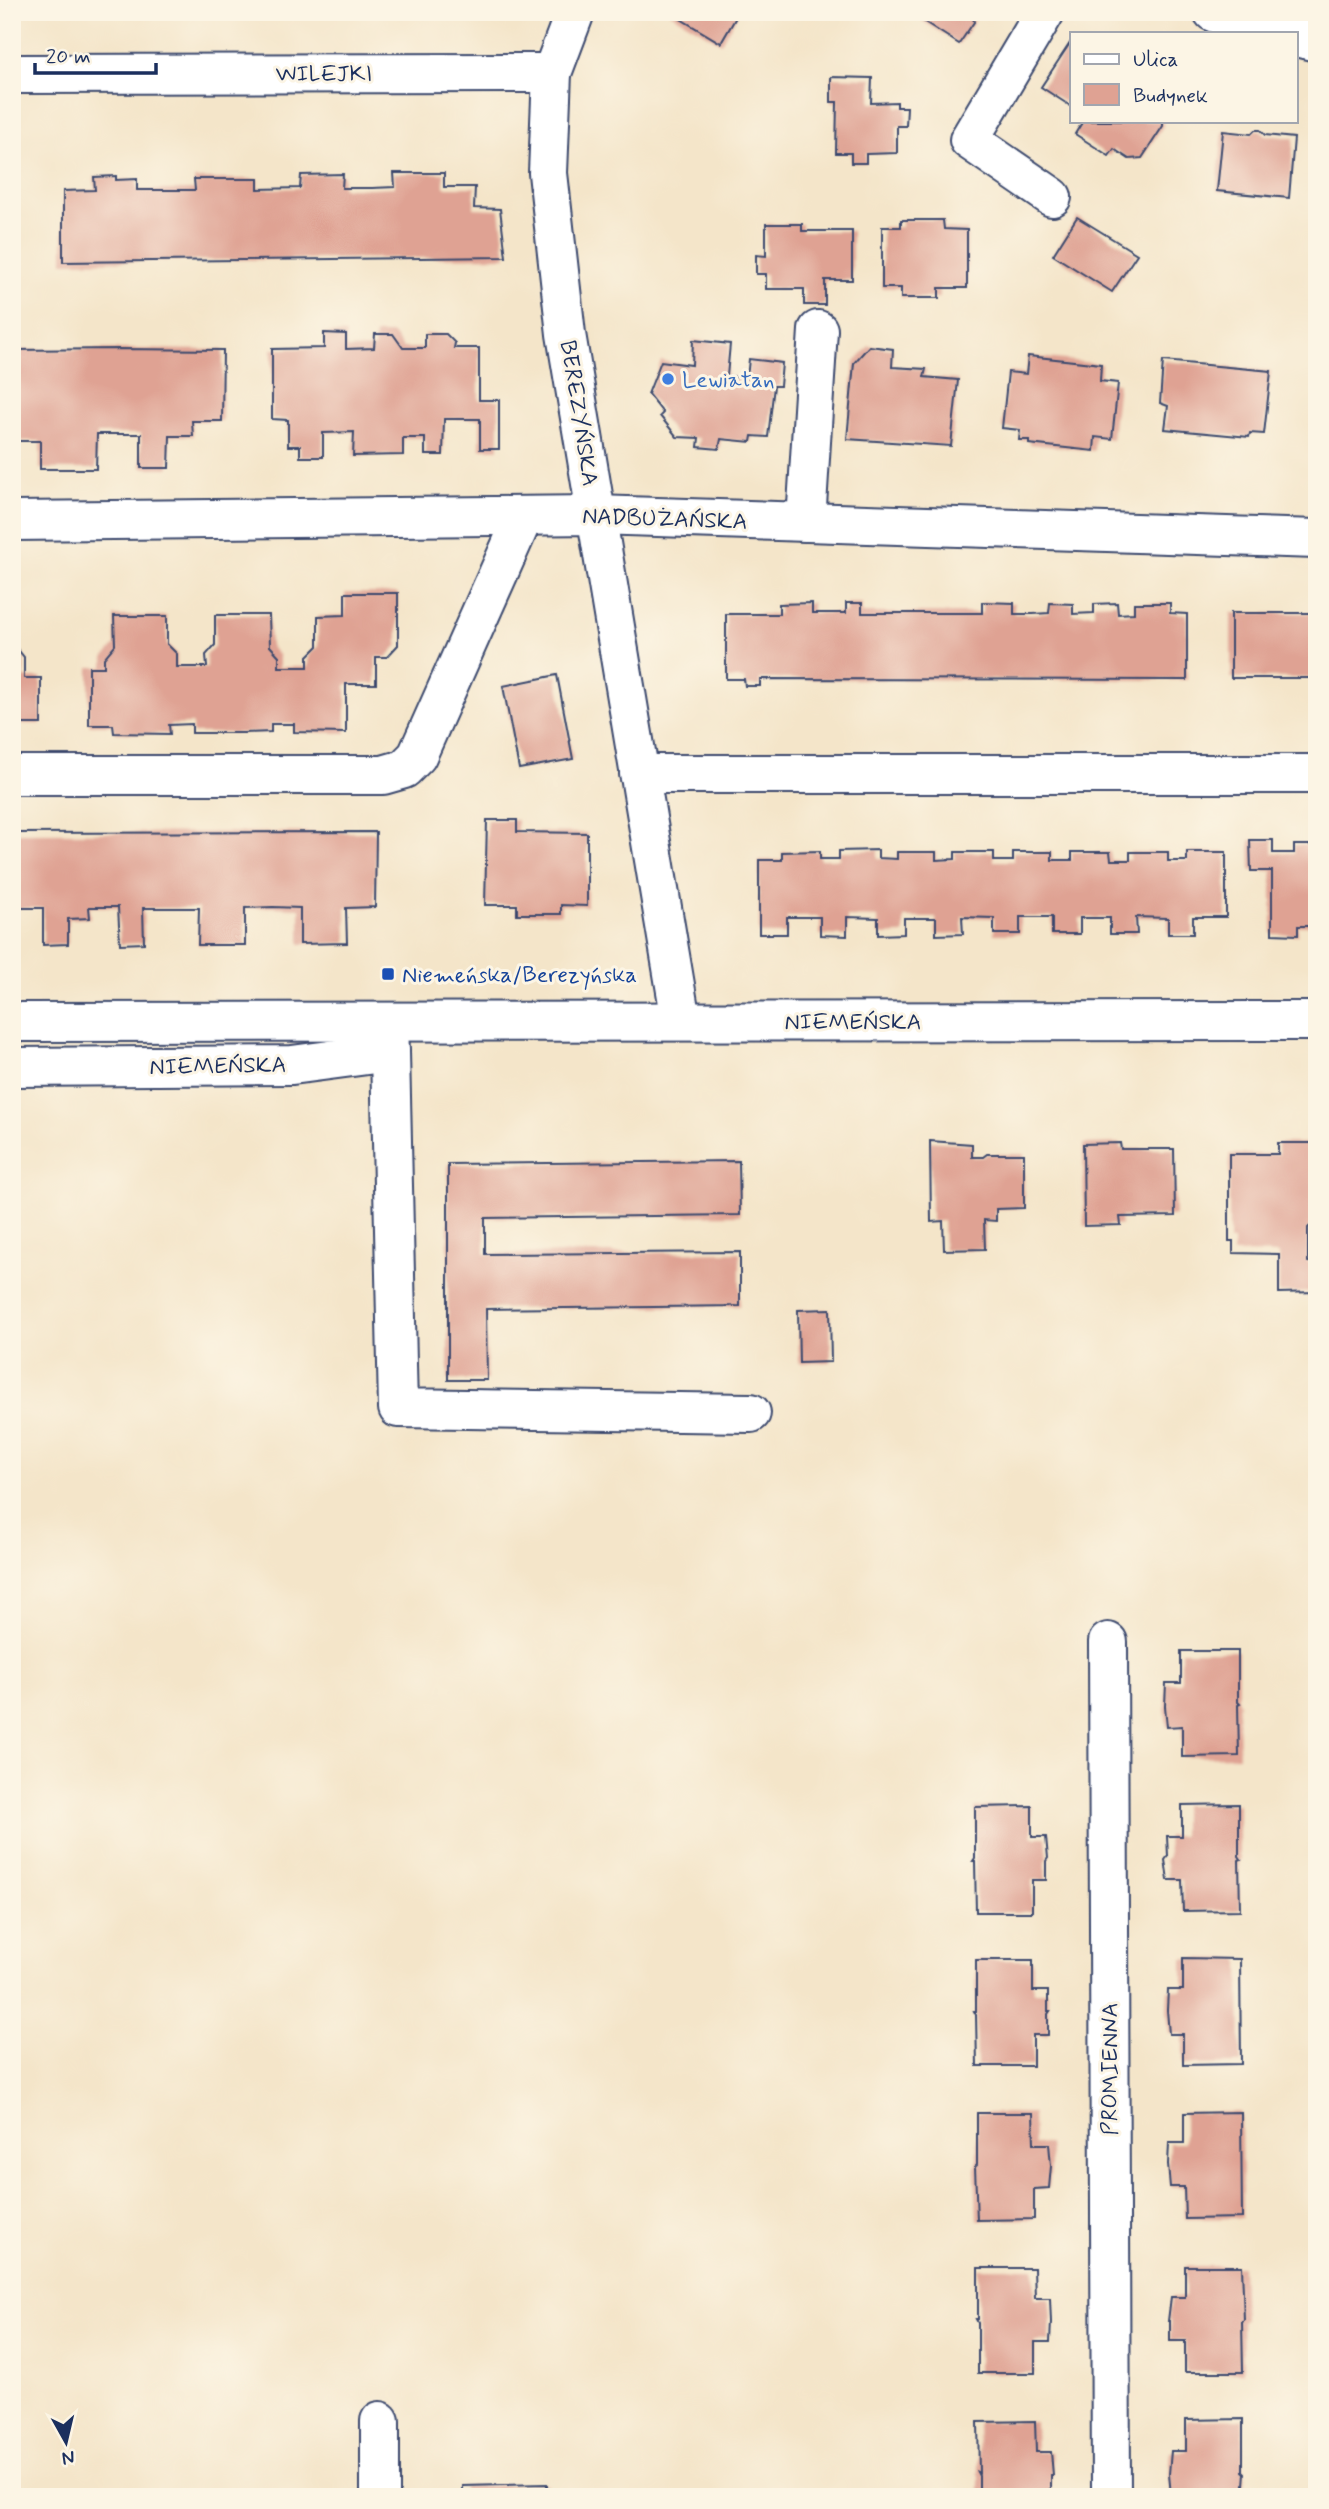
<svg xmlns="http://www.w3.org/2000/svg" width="1329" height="2509" font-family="Mynerve,sans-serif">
	<rect width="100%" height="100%" fill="#fcf5e5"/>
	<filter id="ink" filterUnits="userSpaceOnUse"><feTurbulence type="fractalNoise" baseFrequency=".0143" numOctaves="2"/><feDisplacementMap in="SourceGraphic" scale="14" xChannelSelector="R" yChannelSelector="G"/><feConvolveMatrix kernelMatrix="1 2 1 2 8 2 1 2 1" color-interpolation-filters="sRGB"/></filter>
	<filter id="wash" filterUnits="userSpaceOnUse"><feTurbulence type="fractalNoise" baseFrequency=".00686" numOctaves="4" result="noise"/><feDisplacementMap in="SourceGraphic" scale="28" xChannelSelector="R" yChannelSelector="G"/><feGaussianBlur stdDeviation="1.57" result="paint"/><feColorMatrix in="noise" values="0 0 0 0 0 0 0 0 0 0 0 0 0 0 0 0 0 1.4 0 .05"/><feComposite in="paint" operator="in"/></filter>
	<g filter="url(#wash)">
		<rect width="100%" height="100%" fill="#f4e5c9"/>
		<g id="blocks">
			<g fill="#dfa293">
				<path d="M669,12H739L721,43Z"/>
				<path d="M909,12H972L974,22L959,44Z"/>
				<path d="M1072,40V107L1041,87Z"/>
				<path d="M831,77L872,78L871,103L897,102V107H907L906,126H897V153L866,154V163H851V153H836L837,102H831Z"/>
				<path d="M1083,121H1163V126L1142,158L1129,159L1114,149L1109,156L1075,134Z"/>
				<path d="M1255,130H1260L1265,135L1294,138L1289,198L1217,191L1223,131L1251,134Z"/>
				<path d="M394,173H444V187H475L474,208L500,209L506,257L63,262V191L95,190L94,177L116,176V180L137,179V190H195L194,179H258V189L300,188L301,175L343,174L342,188H372L395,187Z"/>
				<path d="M1077,217L1137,254L1112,292L1053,255Z"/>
				<path d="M901,220H943L944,229L967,230V288H939V298H901V288H882V227H901Z"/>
				<path d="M766,224H802V231H852V280H825V305H804V289H766V274H756V255L766,256Z"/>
				<path d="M12,240H15V264L12,265Z"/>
				<path d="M324,333L346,334V349L374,348L375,334H393L403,348H425V334H446L455,343L454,348H479V400H499V449H480V419H444L443,455H425V438H403V455L353,456L354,432L323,433V457H300V446H288V420L272,419V349L324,348Z"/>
				<path d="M693,340L730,344L727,376L747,378L749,359L782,363L780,386H774L768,437L752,436L751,442L721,439L719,449L698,447L699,438L677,437L660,416L663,413L648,394L661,361L692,365Z"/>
				<path d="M869,346L893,349L892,367L926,369L924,377L958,380L951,446L847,439L854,363Z"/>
				<path d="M119,349L223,350L222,421H192L193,436H170L169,468H141V434H97L96,469H40V441H17V421H12V350Z"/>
				<path d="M1028,356L1101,364L1100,381L1118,383L1112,439L1095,437L1094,451L1029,444V440H1019L1020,430L1002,428L1008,372L1026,374Z"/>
				<path d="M1163,361L1271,371L1264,434L1250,433L1249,437L1165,429L1168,406L1160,403Z"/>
				<path d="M345,593H398V645L387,657H376V684H346V733L294,732V724H271V732L243,733H192V724L169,725L170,734L114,733L113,725H89V667H104V658L115,645L114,616H167V644L177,654V667H207L206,655L215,645V615H269L270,646L279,656V667H308V656L318,646V616L345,615Z"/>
				<path d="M982,602L1014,603V614H1033L1049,613L1050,603L1073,604V614L1094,613V604L1117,603L1118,614L1134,613V603H1170V613L1187,614V680L760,679V686H745L744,679H726V614H779V604L812,603V613H846V603H862V613H982Z"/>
				<rect x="1231" y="613" width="86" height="65"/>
				<path d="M12,623H15V646L24,657V678H41V724H17L18,733H12Z"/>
				<path d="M557,675L573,759L519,769L503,686Z"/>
				<path d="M487,820H517V832L587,833V906L561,905V914H517V905H485Z"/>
				<path d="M376,832L375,907L346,908L347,943L300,944V908L273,907L245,908V945H198L199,908H143L144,943L120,944L118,907H89L90,918L68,919V944L43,945V908H12V833Z"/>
				<path d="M1250,840H1273V853H1294V845H1317V926H1298V935L1272,934V871H1251Z"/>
				<path d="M878,850V858L897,859V852H936V860L955,859V852H994V861H1013V852H1052V860H1072V852H1110L1111,860H1130V852H1168V861H1187V852H1226V917H1193V934H1168V918L1136,917L1137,934H1110V918H1080V934H1052V917H1020V934H994V918L962,917L963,934L936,935V918H904V934L878,935V918L847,917V936L820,935V917H787V934H759V860H782V852L820,851V859H839V851Z"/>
				<path d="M930,1141L972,1144V1157H983L987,1154H1024V1208L996,1209V1221L984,1220L985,1249L944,1250L943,1221L931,1222Z"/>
				<path d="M1120,1143L1121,1149H1174L1175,1216L1120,1217L1121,1225L1084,1226L1083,1144Z"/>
				<path d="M1278,1143H1317V1225H1311L1308,1228V1262L1317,1264V1292L1279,1293V1254L1233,1253V1241H1229V1154H1278Z"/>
				<path d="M739,1161L740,1215L485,1218V1254L740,1252V1306L486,1309L487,1380H448V1164Z"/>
				<path d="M830,1309L831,1362L799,1363L798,1310Z"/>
				<path d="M1181,1651H1238V1702L1240,1704L1238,1705L1239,1756L1182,1757V1726L1167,1727L1165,1706L1166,1683H1181Z"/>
				<path d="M1239,1804V1856L1241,1859L1239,1860L1240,1910L1183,1911L1182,1880H1168L1165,1860L1168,1856L1167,1836H1182V1805Z"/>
				<path d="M1032,1806V1837H1046L1048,1858L1046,1861V1880H1032V1912H976L975,1861H973L975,1858V1807Z"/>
				<path d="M1183,1958L1240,1959L1241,2064L1183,2065V2034H1169L1167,2010L1168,1990H1183Z"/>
				<path d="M976,1960H1033V1991H1048V2011H1050L1048,2014V2035H1033V2066H977L976,2015L974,2011H976Z"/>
				<path d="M1241,2112L1242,2218L1185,2219L1184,2187H1170L1168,2164L1169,2143H1184V2113Z"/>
				<path d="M977,2113H1033L1034,2144H1049L1051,2166L1049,2188L1034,2189V2219L977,2220L975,2167L977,2165Z"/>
				<path d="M1185,2266H1242L1244,2320L1242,2321L1243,2372H1185V2341H1170V2321H1168L1171,2297H1185Z"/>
				<path d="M978,2268H1034L1035,2298H1050L1051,2322L1050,2342H1035V2373H978V2323L976,2319H978Z"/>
				<path d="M1243,2419V2471L1245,2473L1243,2497L1171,2495L1169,2474L1171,2451H1186V2420Z"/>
				<path d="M1035,2421L1036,2452H1051L1053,2475H1051V2495L979,2497V2476L977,2472L979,2473L978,2422Z"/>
				<path d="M547,2484V2493L589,2492L590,2497H463V2486Z"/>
			</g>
		</g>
	</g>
	<g filter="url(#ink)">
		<use href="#blocks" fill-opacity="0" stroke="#3c4a6e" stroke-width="2"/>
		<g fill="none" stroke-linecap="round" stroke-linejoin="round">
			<g stroke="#3c4a6e" stroke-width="42">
				<g id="minor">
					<path d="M575,12L552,73L548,173L566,334L681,1021"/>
					<path d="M1045,12L969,140L1052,197"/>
					<path d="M1213,12L1236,22L1282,33"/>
					<path d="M1296,37L1317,42"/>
					<path d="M12,74L552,73"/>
					<path d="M12,521L596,515L1317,539"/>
					<path d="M806,522L818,330"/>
					<path d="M639,774H1317"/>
					<path d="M12,775H383L404,769L417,756L524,516"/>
					<path d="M12,1022L1317,1021"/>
					<path d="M390,1052L398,1408L751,1413"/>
					<path d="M12,1067L292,1065L390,1052L389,1026"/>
					<path d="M1108,1642L1111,2497"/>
					<path d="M380,2421V2497"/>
				</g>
			</g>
			<use href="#minor" stroke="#fff" stroke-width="38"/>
		</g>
	</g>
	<circle fill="#3f7fe0" stroke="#fcf5e5" stroke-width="2.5" cx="668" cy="379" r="7"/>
	<rect fill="#1a4fb4" stroke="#fcf5e5" stroke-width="2.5" x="381" y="967" width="14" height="14" rx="3.5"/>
	<g text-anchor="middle" stroke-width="6" stroke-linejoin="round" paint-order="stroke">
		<g font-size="23" fill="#1b2f5e" stroke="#fcf5e5">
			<text x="324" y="81">WILEJKI</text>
			<text transform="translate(580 413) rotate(81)" y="8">BEREZYŃSKA</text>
			<text transform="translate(665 518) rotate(2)" y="8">NADBUŻAŃSKA</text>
			<text x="853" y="1029">NIEMEŃSKA</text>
			<text transform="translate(218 1065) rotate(-1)" y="8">NIEMEŃSKA</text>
			<text transform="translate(1109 2069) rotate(-90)" y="8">PROMIENNA</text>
		</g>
		<g font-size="23" fill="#366cbe" stroke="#fcf5e5" text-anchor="start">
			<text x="682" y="387">Lewiatan</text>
		</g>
		<g font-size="23" fill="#164399" stroke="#fcf5e5" text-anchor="start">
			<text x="402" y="982">Niemeńska/Berezyńska</text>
		</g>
	</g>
	<rect width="1329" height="2509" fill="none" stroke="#fcf5e5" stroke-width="42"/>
	<rect x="1070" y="32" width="228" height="91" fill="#fcf5e5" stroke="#a2a6af" stroke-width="2"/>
	<rect x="1084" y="54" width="35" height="10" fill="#ffffff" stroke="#a2a6af" stroke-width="2"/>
	<text x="1133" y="66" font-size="21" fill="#1b2f5e">Ulica</text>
	<rect x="1084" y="84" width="35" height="21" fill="#dfa293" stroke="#a2a6af" stroke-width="2"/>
	<text x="1133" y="102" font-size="21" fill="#1b2f5e">Budynek</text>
	<g transform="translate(66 2442) rotate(172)" stroke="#fcf5e5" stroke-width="5" paint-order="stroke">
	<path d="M0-5L12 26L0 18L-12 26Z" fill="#1b2f5e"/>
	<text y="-10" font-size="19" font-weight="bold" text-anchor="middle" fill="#1b2f5e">N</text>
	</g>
	<path d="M35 63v10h121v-10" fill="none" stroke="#1b2f5e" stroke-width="3.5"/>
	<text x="46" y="63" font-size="21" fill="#1b2f5e" stroke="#fcf5e5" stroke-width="5" paint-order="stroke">20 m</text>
</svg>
